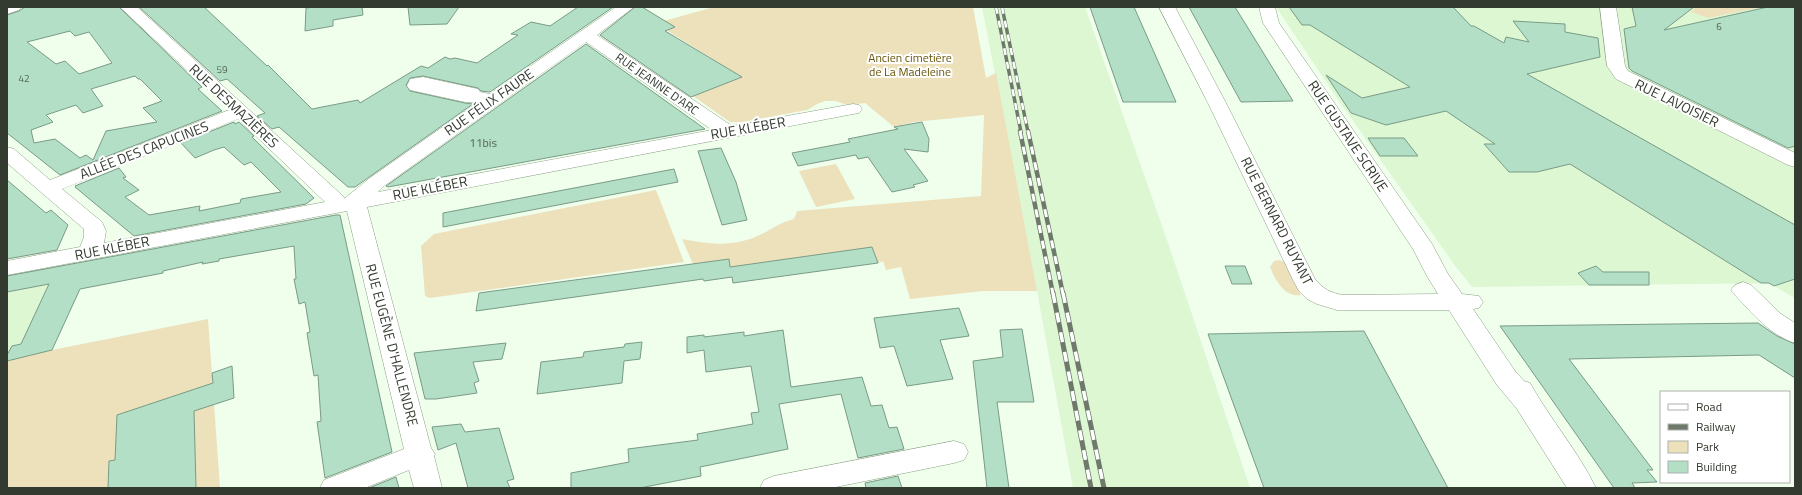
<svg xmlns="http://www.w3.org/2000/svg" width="1802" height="495" font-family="'Titillium Web',sans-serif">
	<rect width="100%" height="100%" fill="#f0feec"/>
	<g fill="#dcf7d2">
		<path d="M982,7H1085L1168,243L1250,488H1073L1037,291Z"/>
		<path d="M1276,7H1696L1691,12L1708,18L1763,7H1795V298L1769,283L1472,287L1456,267L1339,101Z"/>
		<path d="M63,265L56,280L68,315L52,350L7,361V275Z"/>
	</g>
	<g fill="#ece1bb">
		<path d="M714,7H973L986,78L996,73L1037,291H983L910,299L901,267L886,270L883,261L878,263L872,247L730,267L729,259L693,264L682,239C707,244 731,247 755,237C771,231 777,223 794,219L797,211L981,196L984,115L914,122L894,127L865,103L848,105L835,101H825L817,104L807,110L742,122H730L693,96L742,77L666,30L675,27L664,21Z"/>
		<path d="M1696,7H1763L1708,18L1691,12Z"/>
		<path d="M836,164L855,199L816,207L799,171Z"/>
		<path d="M656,190L684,262L430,298L425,296L421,246L434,234Z"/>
		<path d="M1279,260L1287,263L1301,295C1285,298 1275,280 1270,267L1274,261Z"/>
		<path d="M208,319L220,488H7V361L52,350Z"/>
	</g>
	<g fill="#b2dfc5" stroke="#7a9b87" fill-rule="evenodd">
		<path d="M25,7H119L202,87L198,89L222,111L60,175L7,133V15L19,11ZM70,31L75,36L89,32L112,63L79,74L65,61L56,64L27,42ZM135,76L138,79H140L162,101L143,108L157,122L106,131L93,160L86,155L80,158L55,139L34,143L31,130L53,122L46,115L76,105L83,113L103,106L91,89Z"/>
		<path d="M139,7H204L267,66L268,65L312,109L358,100L360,103L421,66L428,68L445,57L450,59L455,58L477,63L518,35L511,34L531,22L550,26L578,7H613L490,92L481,91L478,88L423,76L410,78L406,85L410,91L465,103L473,104L355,187H348L279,127L272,129L257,116L265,113L227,79L220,81Z"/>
		<path d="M313,7H362L363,15L333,20V26L305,31L306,8Z"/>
		<path d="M408,7H459L447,24L410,25Z"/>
		<path d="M635,7H642L675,27L665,31L742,77L691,97L600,35Z"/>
		<path d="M1090,7H1134L1176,102H1123Z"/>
		<path d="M1189,7H1235L1293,101L1241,102Z"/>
		<path d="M1289,7H1453L1471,26H1474L1504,43L1506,37L1529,42L1513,21L1565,24V32L1598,38L1600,57L1527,74L1795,225V279L1774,286L1769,283H1761L1570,164L1537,172H1509L1484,144H1495L1446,111L1386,125L1351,113L1326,75L1362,98L1410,87L1310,25H1302Z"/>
		<path d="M1632,7H1694L1664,30L1768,7H1795V146L1788,148L1632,71L1629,68L1624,29L1636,26Z"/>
		<path d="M586,44L705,129L388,187L386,186Z"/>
		<path d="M234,122L235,124L239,122L254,136L252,137L314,198L306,204L134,236L75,187H76L75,186L119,168L126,177L123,178L139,190L125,197L149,215L200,206L199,211L234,204L240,203L241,199L281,192L251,162L244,165L224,147L214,150L195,158L181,143Z"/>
		<path d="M922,122L929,139L928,152L904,149L928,181L913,185L915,187L892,192L868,157L858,159L856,155L798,166L792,153L850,142L848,139L898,129L894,127Z"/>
		<path d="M1368,138H1404L1418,156H1380Z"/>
		<path d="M721,148L736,182L747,220L722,225L698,151Z"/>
		<path d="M674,169L678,182L443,227V213Z"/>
		<path d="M7,180L46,213L51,210L68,225L57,250L7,259Z"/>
		<path d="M336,215H340L392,452L325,478L317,422L321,421L318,375L314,376L307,333L310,332L305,302L299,304L294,279H296L294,246L219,259V261L202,264L203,262L163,271V273L80,289L52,350L7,361V355L12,346L21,344L49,284L7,292V276Z"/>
		<path d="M872,247L878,263L733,283L732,277L704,281L703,279L476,311L479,293L729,259L730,267Z"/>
		<path d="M1225,266H1245L1252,284H1232Z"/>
		<path d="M1596,266L1603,272H1649V285H1589L1578,273Z"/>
		<path d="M959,308L969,336L940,340L953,379L907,386L894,346L880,348L874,318Z"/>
		<path d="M1758,323L1777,336L1795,344V378L1759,355L1569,359L1653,470H1647L1657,482L1632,483L1635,488H1614L1500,326Z"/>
		<path d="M1022,329L1034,402H997L1009,488H987L973,361L1003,357L1000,330Z"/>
		<path d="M783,330L791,387L862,377L871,406L882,405L889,428L897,427L904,449L858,458L841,394L779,404L788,449L700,467L701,476L640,488H571V473L629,462L628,449L698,440L697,434L753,424L751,413L759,412L751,366L706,372L704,350L687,353V337L704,335V337L744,332V336Z"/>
		<path d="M1364,331L1448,488H1264L1208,334Z"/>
		<path d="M642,342L640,359L624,361L622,383L537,394L541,362L583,357L584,352L624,347L625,344Z"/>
		<path d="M506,343L502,359L473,362L479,381L474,383L477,393L436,399H425L414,353Z"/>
		<path d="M232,366L234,398L194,411L196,488H108L109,461L115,460L117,415L213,383L212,373Z"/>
		<path d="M461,424L465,432L499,428L514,479L507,481L510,488H468L456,443L438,450L432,427Z"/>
		<path d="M898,476L902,488H866L865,483Z"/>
		<path d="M396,477L399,488H369Z"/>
	</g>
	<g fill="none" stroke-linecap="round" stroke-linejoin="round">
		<g stroke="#8a9f83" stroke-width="1">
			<g id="minor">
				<path d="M7,7H22L19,10L7,14Z"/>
				<path d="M120,7H137L345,198L370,178L478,102H465L410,90L407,86L410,79L423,77L478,89L480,92L490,94L616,7H634L597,35L732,126L853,104L859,105L862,109L859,113L853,114L367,207L431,448L435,454L434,456L442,488H414L409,470L365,488H320L324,480L404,449L347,211L7,275V261L80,247L84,237V229L7,163V147L14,149L50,180L229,110ZM586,42L712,130L378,192L384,186ZM238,119L325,202L104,243L106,231L102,222L62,189Z"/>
				<path d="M1159,7H1175L1226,103L1315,279C1323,289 1331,293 1343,295L1438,294L1427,276L1413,249L1263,23L1259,7H1275L1279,23L1432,244L1448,274L1462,294L1479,296L1483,302L1479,308L1473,309L1515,371L1524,381L1530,383C1550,419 1578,451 1596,488H1567L1517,409L1497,385L1449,310H1337L1317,304L1307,299L1299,291L1293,280L1208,103Z"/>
				<path d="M1600,7H1616L1625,66L1628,71L1795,153V167L1788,165L1616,79L1607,66Z"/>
				<path d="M1743,282L1751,285L1781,314L1795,323V343C1770,335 1753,314 1735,295L1731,290L1735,285Z"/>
				<path d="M954,441L964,444L968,452L964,460L954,463L831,488H760L764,480L774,476Z"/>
			</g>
		</g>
		<use href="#minor" fill="#fff" fill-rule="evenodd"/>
		<g stroke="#6e786b" stroke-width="3.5">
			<g id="rail-far2">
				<path d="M996,7L1021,132"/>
				<path d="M1002,7L1028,132"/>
			</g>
		</g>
		<g stroke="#6e786b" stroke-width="4.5">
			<g id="rail-far1">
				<path d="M1020,131L1053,294"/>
				<path d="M1028,131L1063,294"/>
			</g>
		</g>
		<g stroke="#6e786b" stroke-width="5">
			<g id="rail">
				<path d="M1053,293L1091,488"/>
				<path d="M1063,293L1104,488"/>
			</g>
		</g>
		<use href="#rail-far2" stroke="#fff" stroke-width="2.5" stroke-dasharray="7" stroke-linecap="butt"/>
		<use href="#rail-far1" stroke="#fff" stroke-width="3" stroke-dasharray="8" stroke-linecap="butt"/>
		<use href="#rail" stroke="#fff" stroke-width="3.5" stroke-dasharray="10" stroke-linecap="butt"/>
	</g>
	<g text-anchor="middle" stroke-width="4" stroke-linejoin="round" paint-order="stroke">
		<g font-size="10" fill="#536455">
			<text x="1719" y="30">6</text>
			<text x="222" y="73">59</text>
			<text x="24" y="82">42</text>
		</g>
		<g font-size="12" fill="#665407" stroke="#fff">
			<text x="910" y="62">Ancien cimetière<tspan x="910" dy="14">de La Madeleine</tspan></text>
		</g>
		<g font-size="12" fill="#333b30" stroke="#fff">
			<text transform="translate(657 84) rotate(35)" y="4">RUE JEANNE D'ARC</text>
		</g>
		<g font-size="12" fill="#536455">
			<text x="483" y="147">11bis</text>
		</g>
		<g font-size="14" fill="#333b30" stroke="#fff">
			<text transform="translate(489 102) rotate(-35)" y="5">RUE FÉLIX FAURE</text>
			<text transform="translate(1677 103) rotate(26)" y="5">RUE LAVOISIER</text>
			<text transform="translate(234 106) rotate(43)" y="5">RUE DESMAZIÈRES</text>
			<text transform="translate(748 128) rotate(-10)" y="5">RUE KLÉBER</text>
			<text transform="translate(1348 136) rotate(56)" y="5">RUE GUSTAVE SCRIVE</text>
			<text transform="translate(144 150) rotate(-21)" y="5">ALLÉE DES CAPUCINES</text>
			<text transform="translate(430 188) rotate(-11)" y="5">RUE KLÉBER</text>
			<text transform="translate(1277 221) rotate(63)" y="5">RUE BERNARD RUYANT</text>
			<text transform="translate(112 248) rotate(-11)" y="5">RUE KLÉBER</text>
			<text transform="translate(392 345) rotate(75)" y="5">RUE EUGÈNE D'HALLENDRE</text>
		</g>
	</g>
	<rect width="1802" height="495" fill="none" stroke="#333b30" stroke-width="16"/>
	<rect x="1660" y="391" width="130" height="92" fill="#ffffff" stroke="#adb1ac"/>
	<rect x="1668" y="404" width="20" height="6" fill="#ffffff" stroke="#adb1ac"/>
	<text x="1696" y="411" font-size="12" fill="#333b30">Road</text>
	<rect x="1668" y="424" width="20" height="6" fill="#6e786b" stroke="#adb1ac"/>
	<text x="1696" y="431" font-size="12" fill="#333b30">Railway</text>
	<rect x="1668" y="441" width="20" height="12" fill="#ece1bb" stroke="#adb1ac"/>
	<text x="1696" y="451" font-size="12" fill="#333b30">Park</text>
	<rect x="1668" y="461" width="20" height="12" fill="#b2dfc5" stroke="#adb1ac"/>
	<text x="1696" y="471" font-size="12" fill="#333b30">Building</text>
</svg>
